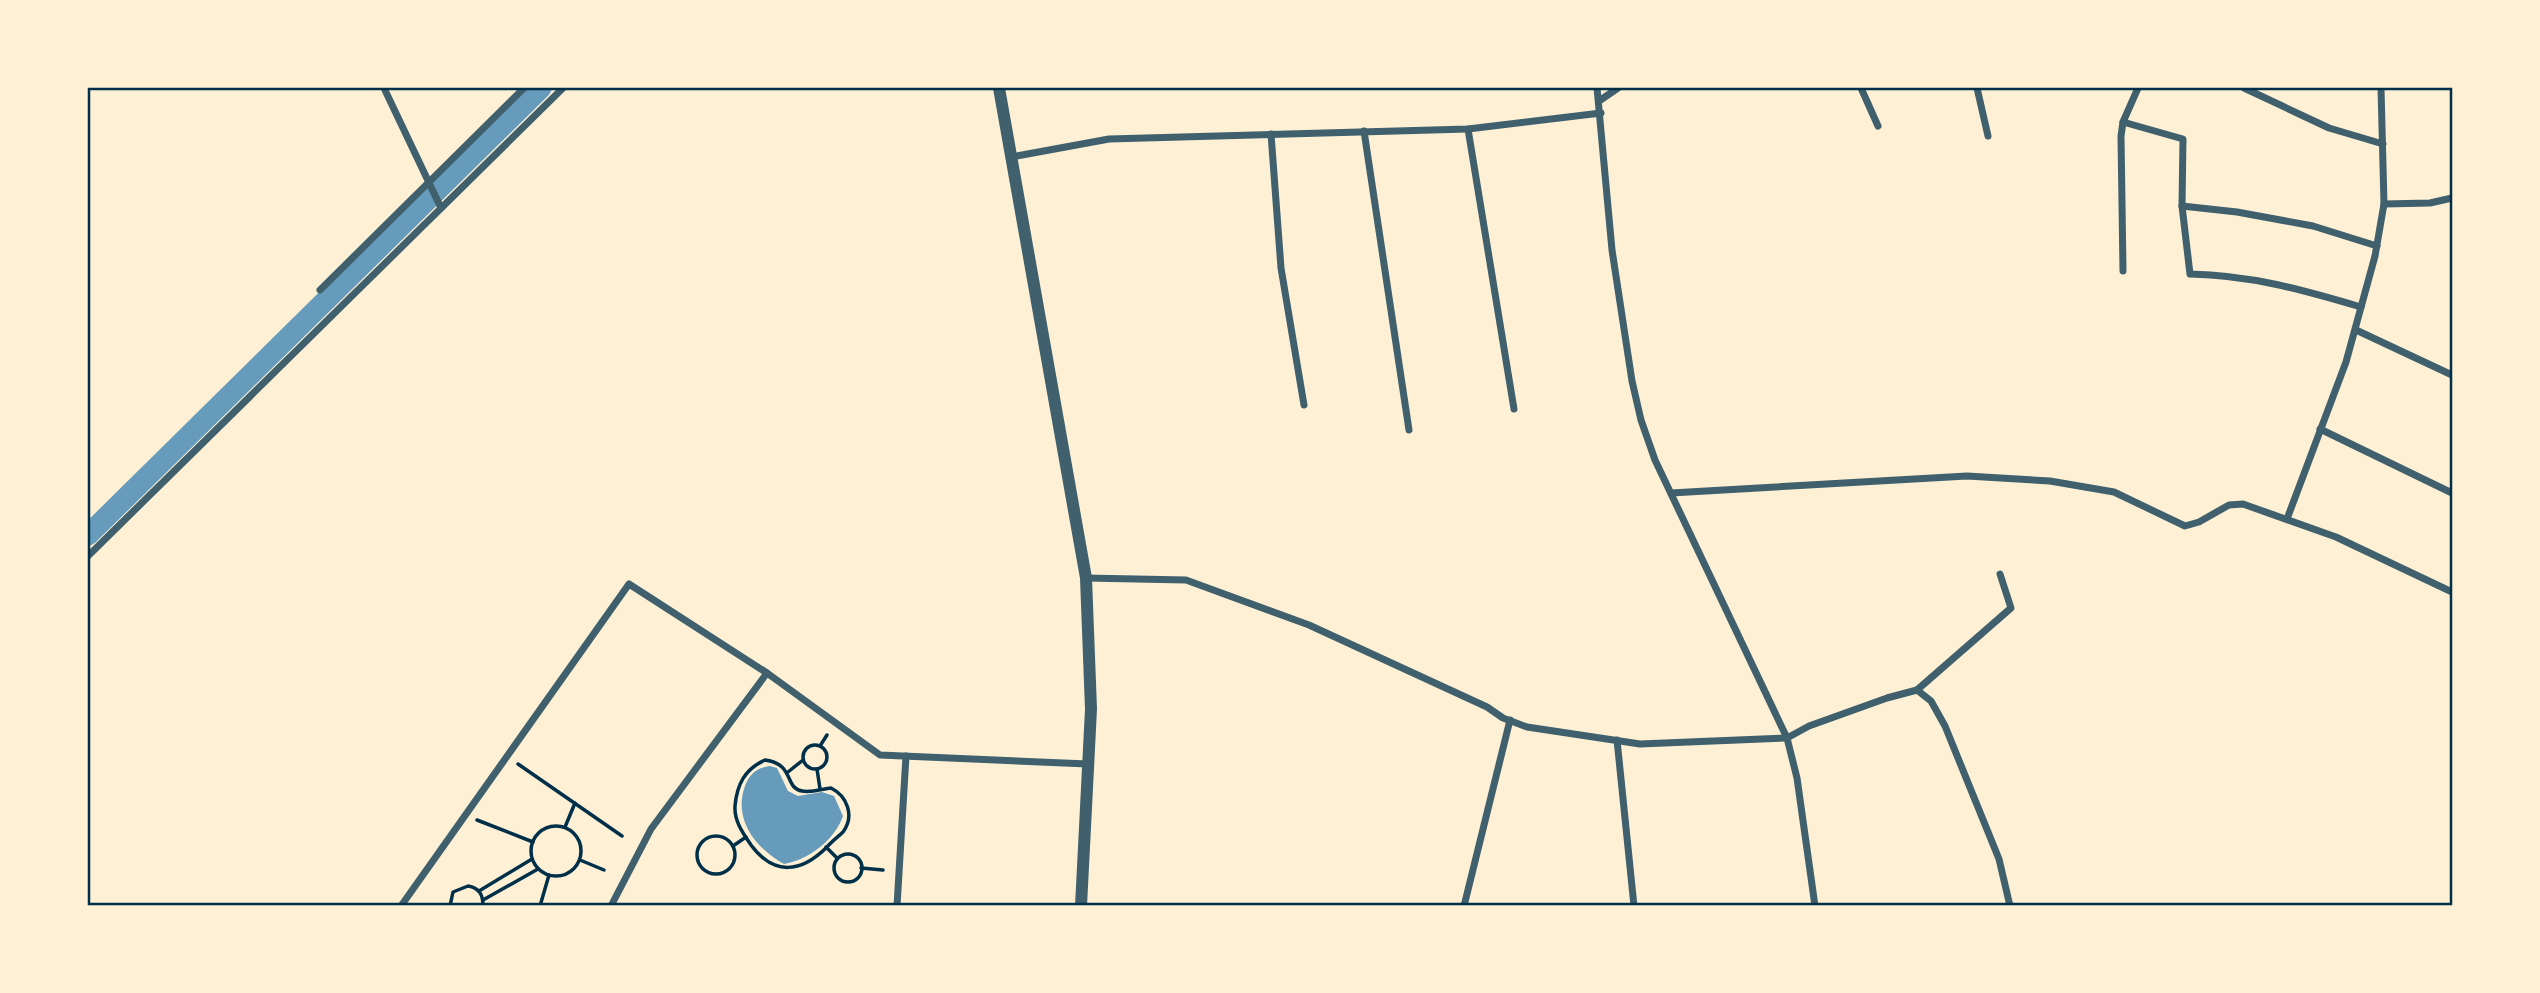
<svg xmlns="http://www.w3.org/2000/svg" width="2540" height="993" font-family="Overpass,sans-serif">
	<rect width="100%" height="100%" fill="#fdf0d5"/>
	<path fill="#669bbc" d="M770,766L777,768L788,791L798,796L822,792L834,796L843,816C835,840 808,860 784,864C755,848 733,819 745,786C750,773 757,768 770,766Z"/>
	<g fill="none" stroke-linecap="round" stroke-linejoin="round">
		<path stroke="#669bbc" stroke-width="21" d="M88,535L541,88"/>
		<g stroke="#003049" stroke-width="3.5">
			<circle cx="815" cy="757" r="12"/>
			<path d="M820,746L827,735"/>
			<path d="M765,760C795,764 784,788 802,791C811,793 822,789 831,788C847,796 855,816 843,832C838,837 832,841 827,847C801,873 774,876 751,845C743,833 734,821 735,806C737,784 745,769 765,760Z"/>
			<path d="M518,764L622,836"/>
			<path d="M817,769L820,789"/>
			<path d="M788,772L803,760"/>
			<path d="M477,820L533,842"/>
			<circle cx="556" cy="851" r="25"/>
			<path d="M565,827L575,803"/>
			<circle cx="716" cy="855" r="19"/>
			<path d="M733,846L746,837"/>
			<path d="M826,847L837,858"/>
			<circle cx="848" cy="868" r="14"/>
			<path d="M580,860L604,870"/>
			<path d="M861,868L883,870"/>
			<path d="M479,891L532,859"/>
			<path d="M483,900L538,869"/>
			<path d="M450,906L453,892L468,886C479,888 483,894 483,906"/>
			<path d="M540,906L549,875"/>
		</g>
		<g stroke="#3f606c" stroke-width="7">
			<path d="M384,88L441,208"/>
			<path d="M1597,88L1612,250L1632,381L1641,420L1655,460L1787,738L1797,778L1815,906"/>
			<path d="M1861,88L1878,126"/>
			<path d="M1977,88L1988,136"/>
			<path d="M2244,88L2329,128L2383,144"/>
			<path d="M1599,101L1618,88"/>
			<path d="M2123,122L2183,139L2182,206L2190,274C2250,275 2304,290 2361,307"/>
			<path d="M1468,129L1514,409"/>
			<path d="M1364,131L1409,430"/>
			<path d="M1271,134L1281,268L1304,405"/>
			<path d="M1011,157L1109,139L1468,129L1601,113"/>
			<path d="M2384,204L2430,203L2452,198"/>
			<path d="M2182,206L2237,212L2313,226L2377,246"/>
			<path d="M2123,271L2121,136L2123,122L2138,88"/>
			<path d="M320,290L524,88"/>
			<path d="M2356,330L2452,375"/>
			<path d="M2320,429L2452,493"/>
			<path d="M1671,493L1967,476L2050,481L2114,492L2185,526L2199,522L2229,505L2243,504L2336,537L2452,592"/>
			<path d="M2287,519L2346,362L2375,256L2384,204L2381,88"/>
			<path d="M88,556L563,88"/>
			<path d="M1086,578L1186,580L1309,625L1487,707L1503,718L1527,727L1640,744L1787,738L1809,726L1887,698L1917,690L1931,701L1945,726L1999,859L2010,906"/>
			<path d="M1917,690L2011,608L2000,574"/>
			<path d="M1617,740L1634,906"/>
			<path d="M401,906L629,584L767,673L880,755L1088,764"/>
			<path d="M611,906L651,829L767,673"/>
			<path d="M897,906L906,756"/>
			<path d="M1464,906L1510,720"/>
		</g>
		<path stroke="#3f606c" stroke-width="12" d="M999,88L1086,578L1091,709L1081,906"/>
	</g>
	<rect width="2540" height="993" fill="none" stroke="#fdf0d5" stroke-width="178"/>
	<rect x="89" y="89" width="2362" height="815" fill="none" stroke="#003049" stroke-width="2.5"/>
</svg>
